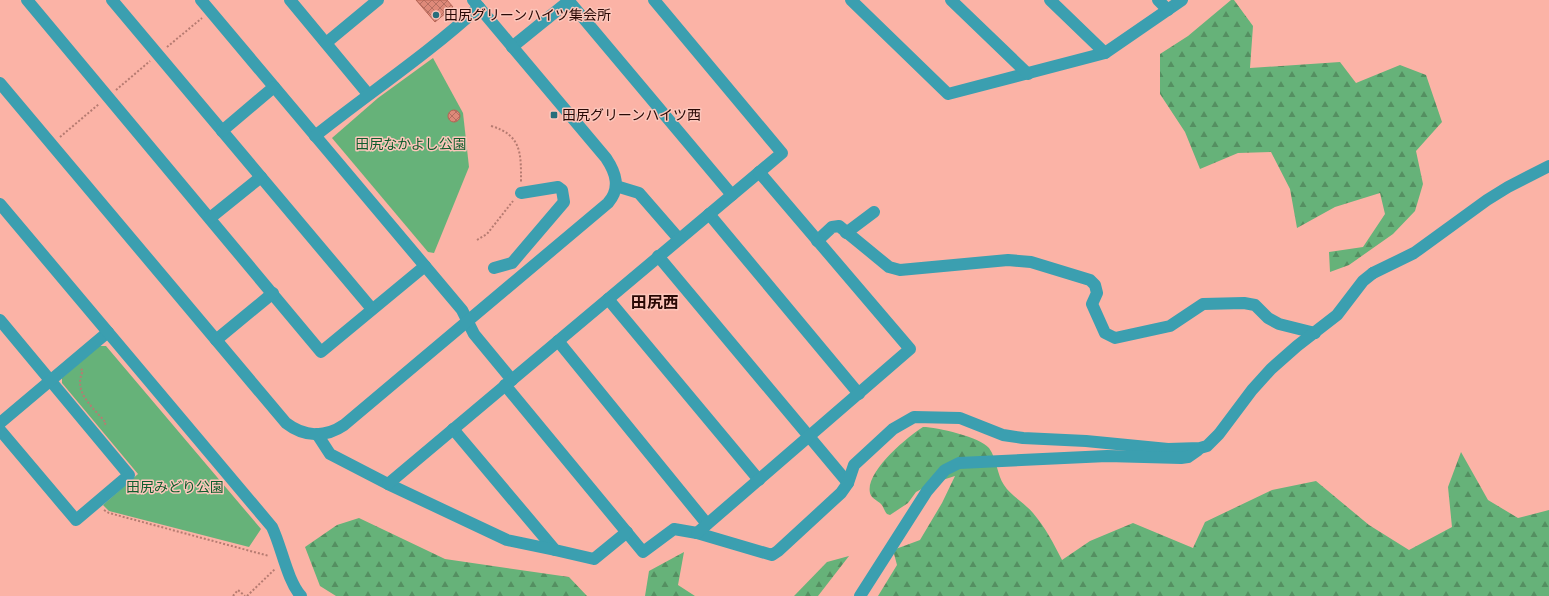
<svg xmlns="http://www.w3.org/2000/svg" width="1549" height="596" font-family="'Roboto Condensed','Noto Sans JP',sans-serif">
	<defs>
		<pattern id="forest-firs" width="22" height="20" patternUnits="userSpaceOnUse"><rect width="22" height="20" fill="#66b279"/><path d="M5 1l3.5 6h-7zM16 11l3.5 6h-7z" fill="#548f61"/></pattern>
		<pattern id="building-cross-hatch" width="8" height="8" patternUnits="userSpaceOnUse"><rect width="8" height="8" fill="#de8979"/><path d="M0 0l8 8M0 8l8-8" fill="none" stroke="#b46e61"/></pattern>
	</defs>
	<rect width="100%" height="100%" fill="#fbb3a6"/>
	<g fill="url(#forest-firs)">
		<path d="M1231,0H1234L1253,26L1250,68L1340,62L1356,83L1400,65L1426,75L1442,122L1416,151L1423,184L1415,211L1393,234L1349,265L1330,272L1329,252L1363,247L1385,214L1380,193L1335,207L1297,228L1290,189L1271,152L1238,153L1200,169L1185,132L1160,94V54L1188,36Z"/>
		<path d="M923,427C937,427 980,437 989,448C997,459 997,475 1004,485C1011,496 1025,503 1033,513C1045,527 1054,544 1062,560L1090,541L1133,523L1193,548L1205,522L1272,490L1316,481L1369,525L1409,550L1452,527L1448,487L1461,452L1488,500L1518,518L1549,510V596H878L897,565L893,550L920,540L942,503L955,476L933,483L916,492L908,503L890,515L887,514C884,511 884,507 881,504C878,501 871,498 870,493C865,472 907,437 923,427Z"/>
		<path d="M359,518L445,559L569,577L587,596H336L320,586L305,547L337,525Z"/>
		<path d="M684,552L678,585L695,596H645L649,571Z"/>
		<path d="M849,556L818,596H794L827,562Z"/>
	</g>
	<g fill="#66b279">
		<path d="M433,58L463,113L469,167L434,253L428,252L332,138L378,98Z"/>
		<path d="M99,346H106L261,529L249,547L109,511L103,505L138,474L62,383V378Z"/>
	</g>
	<g fill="url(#building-cross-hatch)" stroke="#b56455">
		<path d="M416,0H447L453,7L435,22Z"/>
		<circle cx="454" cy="116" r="6"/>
	</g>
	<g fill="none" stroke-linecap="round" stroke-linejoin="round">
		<g stroke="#b67b71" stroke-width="2" stroke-dasharray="2 2" stroke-linecap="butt">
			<path d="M167,47L202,18"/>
			<path d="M116,90L150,61"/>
			<path d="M491,126C522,135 521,154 521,182"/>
			<path d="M60,137L99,104"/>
			<path d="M477,240L487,234L513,201"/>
			<path d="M81,369L83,371C72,392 94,408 106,423L103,426"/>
			<path d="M104,510L109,513L269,556"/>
			<path d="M233,596L238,590L245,596"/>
			<path d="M247,596L275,569"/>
		</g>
		<g stroke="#3b9fb0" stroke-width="12">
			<path d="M27,0L321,352L425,266"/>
			<path d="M112,0L372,309"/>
			<path d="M201,0L462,310L474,334L512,380"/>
			<path d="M290,0L368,94"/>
			<path d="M568,0L732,195"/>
			<path d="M851,0L948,94L1105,53L1182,0"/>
			<path d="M951,0L1028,74"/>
			<path d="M1050,0L1105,53"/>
			<path d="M1158,0L1168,10"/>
			<path d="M326,43L378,0"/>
			<path d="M222,131L274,87"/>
			<path d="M315,136C369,93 428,54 479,7"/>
			<path d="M616,186L639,193L679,239"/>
			<path d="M709,214L859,394"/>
			<path d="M210,218L261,177"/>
			<path d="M846,233L874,212"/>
			<path d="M817,241L832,227L839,226L889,267L900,270L1008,260L1031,262L1090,280L1095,285L1097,293L1092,304L1105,333L1115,338L1170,326L1203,304L1244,303L1255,305L1268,318L1279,324L1315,333"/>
			<path d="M658,256L848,483"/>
			<path d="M494,268L512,263L564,202L562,190L558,187L521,193"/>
			<path d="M608,299L759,480"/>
			<path d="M0,320L129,475L76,520L0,430"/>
			<path d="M216,340L273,293"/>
			<path d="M558,341L707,524"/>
			<path d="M505,385L643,552L674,529L697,533L772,555L778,551L841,493L848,483L854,465L893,429L914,417L960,418L1003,435L1023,438L1086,441L1168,449L1200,448L1207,446L1219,434L1252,390L1271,369L1297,346L1337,315L1363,281L1373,273"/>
			<path d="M0,423L108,332"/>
			<path d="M453,429L555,550L594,559L627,532"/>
			<path d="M317,434L330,454L388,484L507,540L555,550"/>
			<path d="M388,484L782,153L654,0"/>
			<path d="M697,533L910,349L759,172"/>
			<path d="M860,596L927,491L945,470L959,463L1107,456L1181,458L1188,457L1198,450"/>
		</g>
		<g stroke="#3b9fb0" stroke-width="12">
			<path d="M512,47L570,0"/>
			<path d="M0,83L286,423C304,437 325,438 344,425L608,203C621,188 616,173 606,158L473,0"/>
			<path d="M0,204L272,527C282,548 287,580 301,596"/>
			<path d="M1373,273L1414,253L1487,200L1508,187L1549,166"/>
		</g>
	</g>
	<g fill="#276e7b" stroke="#fcc6bb" stroke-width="1.5">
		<circle cx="436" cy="15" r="4"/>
		<rect x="550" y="111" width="8" height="8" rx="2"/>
	</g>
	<g text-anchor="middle" stroke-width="3" stroke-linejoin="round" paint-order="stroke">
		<g font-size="14" fill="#290905" stroke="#fcc6bb" text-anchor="start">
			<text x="444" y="20">田尻グリーンハイツ集会所</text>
			<text x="562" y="120">田尻グリーンハイツ西</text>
		</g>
		<g font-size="14" fill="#0f5e2e" stroke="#fcc6bb">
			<text x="411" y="149">田尻なかよし公園</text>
			<text x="175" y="492">田尻みどり公園</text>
		</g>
		<g font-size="16" font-weight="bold" fill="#290905" stroke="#fcc6bb">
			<text x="655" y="308">田尻西</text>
		</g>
	</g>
</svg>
